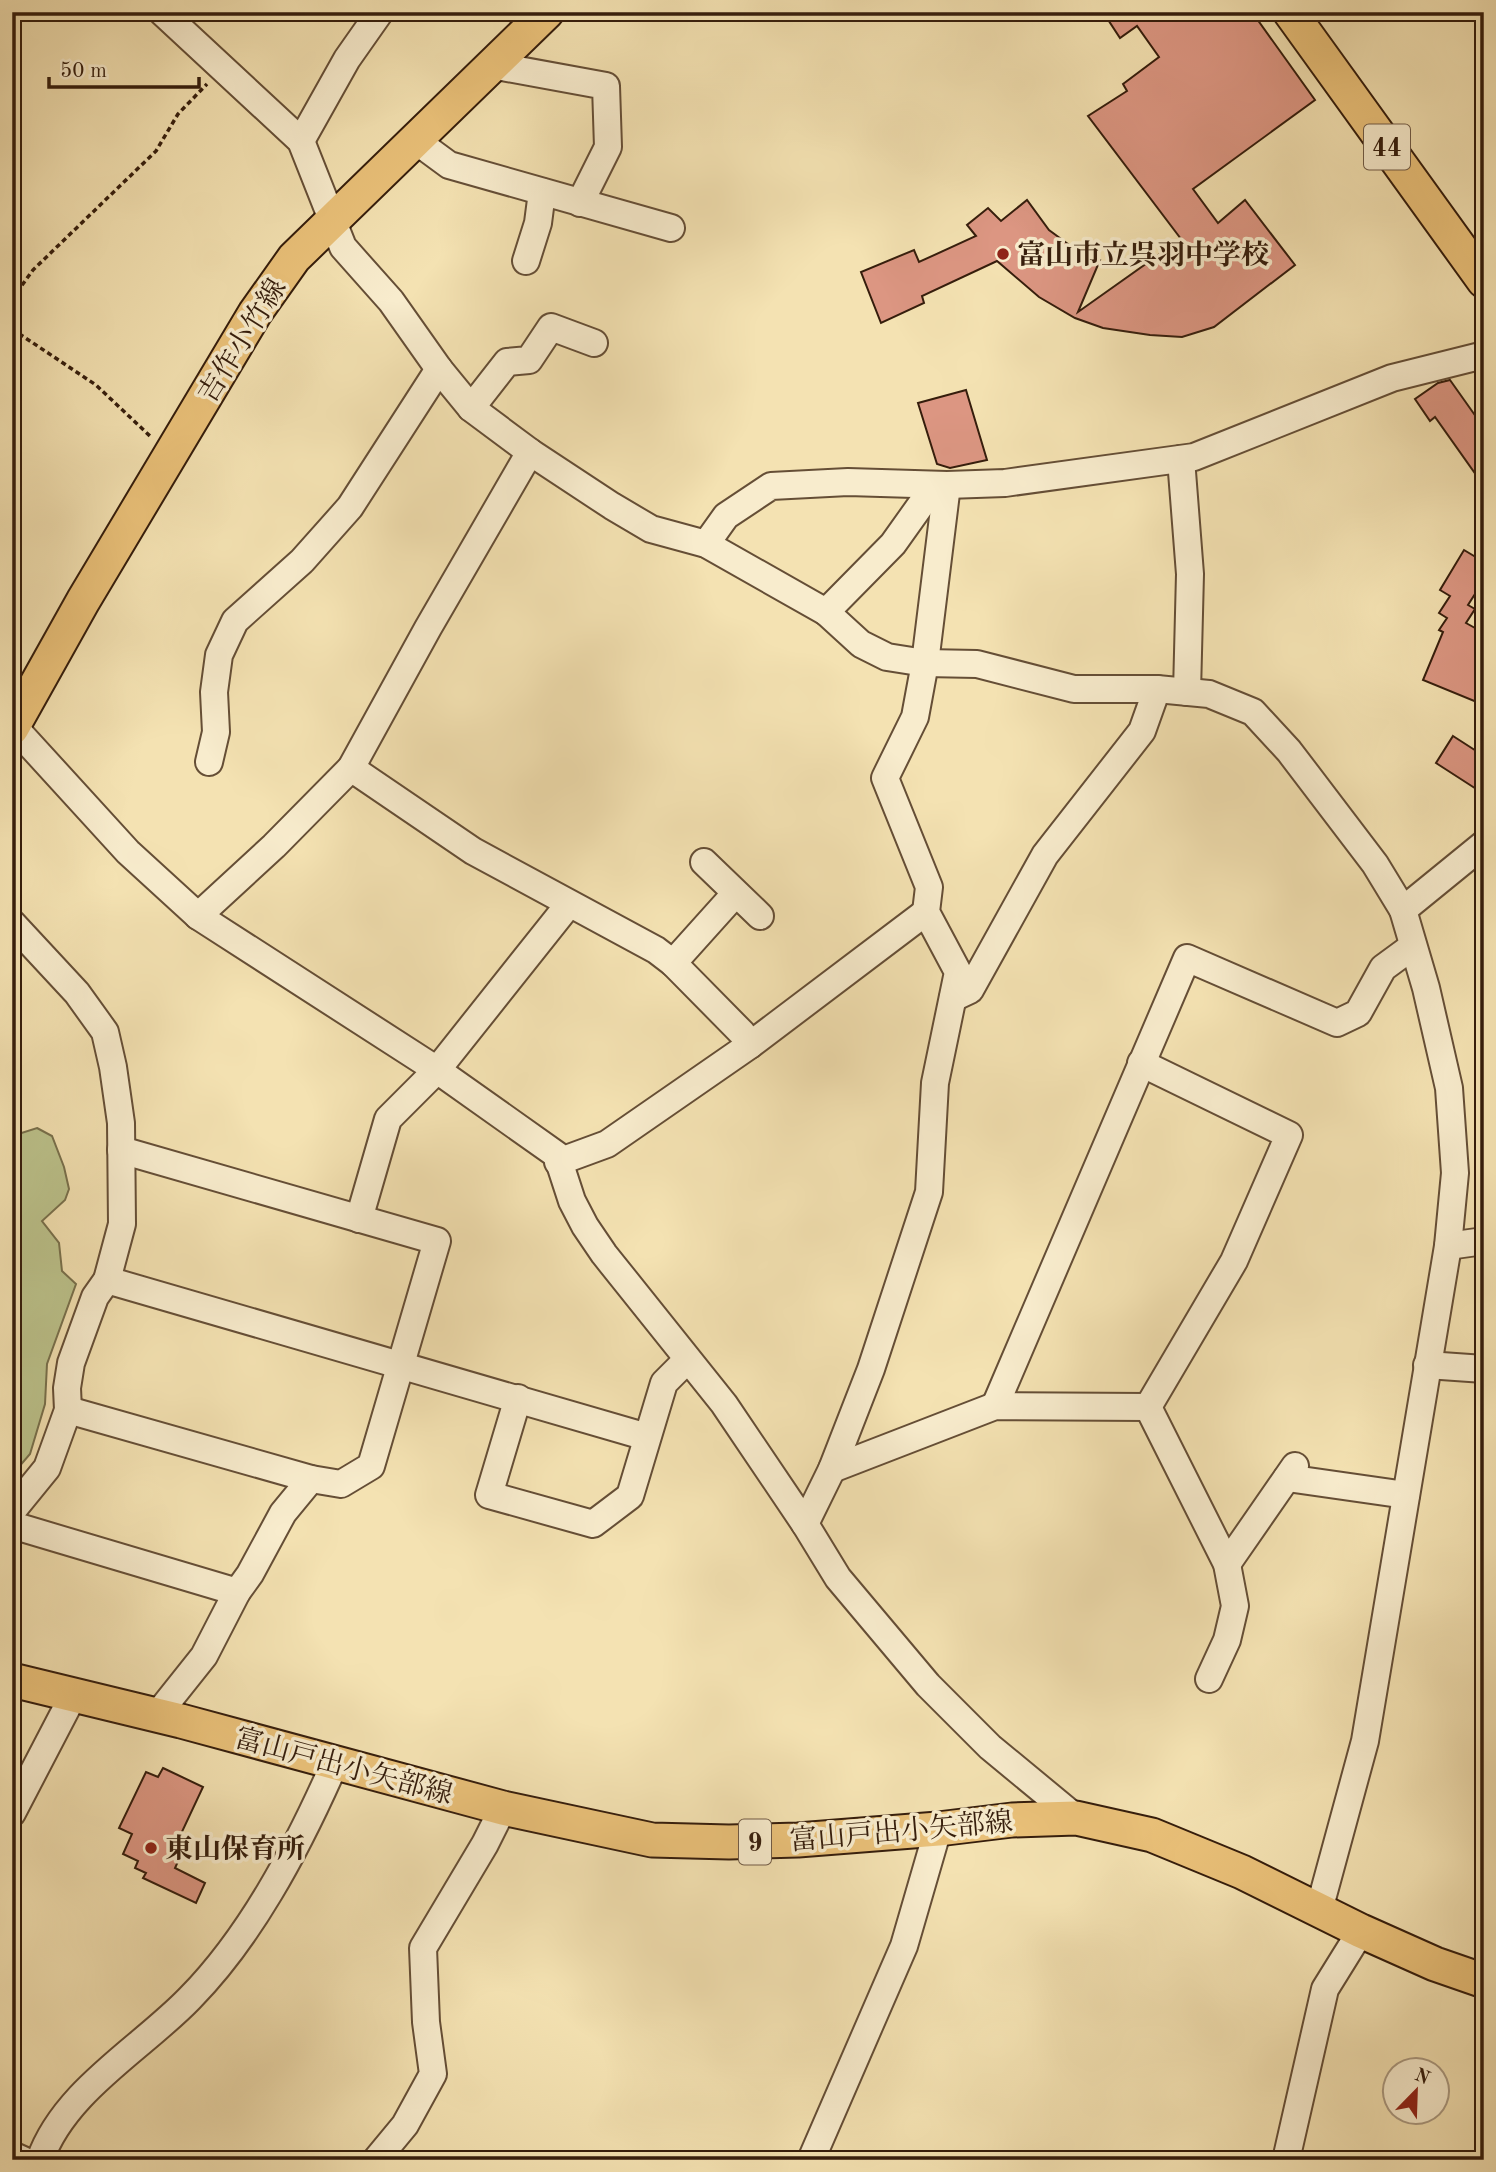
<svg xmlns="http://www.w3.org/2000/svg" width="1496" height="2172" font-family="'Old Standard TT','Noto Serif JP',serif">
	<rect width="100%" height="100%" fill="#f4e2b2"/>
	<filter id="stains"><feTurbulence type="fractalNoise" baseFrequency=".00286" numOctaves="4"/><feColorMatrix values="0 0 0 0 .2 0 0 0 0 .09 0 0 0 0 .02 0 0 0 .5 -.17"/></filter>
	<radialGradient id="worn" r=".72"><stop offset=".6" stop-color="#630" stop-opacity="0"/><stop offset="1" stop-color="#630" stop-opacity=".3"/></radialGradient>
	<path fill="#bcc38c" stroke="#78704c" stroke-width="2" d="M37,1128L52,1136L64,1167L69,1189L65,1200L42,1221L59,1243L62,1271L76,1284L47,1364L45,1404L30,1454L12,1475V1136Z"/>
	<g fill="#dc9682" stroke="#351d0c" stroke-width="2">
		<path d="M1103,12H1252L1315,100L1193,189L1218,223L1245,200L1295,265L1214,327L1182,337L1150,335L1103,328L1075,318L1039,297L997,261L922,296L924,303L881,323L861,272L914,250L919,262L976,236L967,225L988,208L1001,221L1027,200L1049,230L1072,247L1100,260L1078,312L1181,239L1088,116L1127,91L1123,84L1159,57L1137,26L1120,38Z"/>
		<path d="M1450,380L1484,428V486L1435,417L1430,421L1415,399L1438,383Z"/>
		<path d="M966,390L987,460L950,468L937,464L918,403Z"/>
		<path d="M1464,550L1484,562V580L1468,605L1475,609L1466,623L1484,633V705L1423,680L1443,632L1439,630L1447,618L1439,613L1450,596L1440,590Z"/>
		<path d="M1453,736L1484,756V794L1436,763Z"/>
		<path d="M163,1768L203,1787L172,1853L180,1857L175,1868L205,1883L196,1903L143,1878L146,1873L135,1868L138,1861L123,1854L132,1834L119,1828L146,1772L158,1777Z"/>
	</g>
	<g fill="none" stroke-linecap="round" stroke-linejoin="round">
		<g stroke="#654e36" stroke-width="30">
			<g id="minor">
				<path d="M162,12L301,141L343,247L391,301L439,369L471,408L530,452L612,506L651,529L706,544L826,612L861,644L887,657L925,663L977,664L1074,689H1157L1209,694L1253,712L1289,751L1375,864L1403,910L1426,988L1449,1088L1455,1173L1448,1246L1365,1741L1319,1910"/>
				<path d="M491,65L606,86L608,147L580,203"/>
				<path d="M415,140L449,165L671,228"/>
				<path d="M301,141L347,59L380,12"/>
				<path d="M526,261L538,223L542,192"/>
				<path d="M471,408L507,362L529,360L551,327L594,343"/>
				<path d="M1181,459L1190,574L1187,692"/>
				<path d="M706,544L726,516L771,486L848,482L947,485L1005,483L1194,457L1392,378L1484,355"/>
				<path d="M826,612L893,544L935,485"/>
				<path d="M13,726L128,852L198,916L437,1070L557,1155L572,1201L585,1226L604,1254L724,1404L805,1524L838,1578L928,1685L990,1747L1076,1818"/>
				<path d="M209,762L216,732L214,692L219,655L235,621L302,561L350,507L439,369"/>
				<path d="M351,768L473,851L656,950L673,963L742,1033L750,1045"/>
				<path d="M704,862L760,916"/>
				<path d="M1403,910L1484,844"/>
				<path d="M198,916L274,846L351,768L428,628L530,452"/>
				<path d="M12,923L77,993L105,1032L113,1067L121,1123L122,1224L107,1280L95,1297L71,1363L67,1388L68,1410L47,1468L12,1511"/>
				<path d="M673,963L735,894"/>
				<path d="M953,998L970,990L1045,855L1142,731L1157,689"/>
				<path d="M1141,1063L1289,1135L1234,1261L1148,1407"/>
				<path d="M558,1162L607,1144L750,1045L926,912"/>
				<path d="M359,1219L388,1119L437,1070L569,904"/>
				<path d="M1448,1246L1484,1241"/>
				<path d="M107,1280L647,1437"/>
				<path d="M1427,1365L1484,1369"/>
				<path d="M518,1398L489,1495L593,1524L630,1496L664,1383L687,1360"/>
				<path d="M995,1406L1187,958L1337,1023L1358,1013L1383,968L1413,946"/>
				<path d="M1148,1407L1227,1564L1235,1606L1227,1640L1209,1679"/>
				<path d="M68,1410L311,1479L341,1484L371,1466L437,1241L121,1150"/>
				<path d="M832,1469L995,1406L1148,1407"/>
				<path d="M1287,1478L1406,1495"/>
				<path d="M805,1524L832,1469L871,1369L929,1192L935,1083L958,972L926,912L929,887L885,778L915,717L925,663L947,485"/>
				<path d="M12,1525L237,1592"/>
				<path d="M1227,1564L1295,1466"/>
				<path d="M157,1715L204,1656L237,1592L250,1574L283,1513L311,1479"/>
				<path d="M12,1813L74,1694"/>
				<path d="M12,2155L23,2160"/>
				<path d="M40,2160C64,2091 141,2049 190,1998C250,1937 295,1852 330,1774"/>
				<path d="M376,2160L405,2125L433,2074L426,2022L423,1948L485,1844L503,1808"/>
				<path d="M811,2160L904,1946L938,1829"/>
				<path d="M1286,2160L1325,1989L1361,1931"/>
			</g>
		</g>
		<g stroke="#351d0c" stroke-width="37">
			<g id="major">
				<path d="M1290,12L1484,281"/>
				<path d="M12,728L83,601L255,313L294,258L547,12"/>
				<path d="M12,1680L181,1721L503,1808L652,1840L729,1842L798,1840L938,1829L1012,1820L1076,1818L1152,1835L1242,1872L1361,1931L1435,1964L1484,1981"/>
			</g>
		</g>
		<g stroke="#351d0c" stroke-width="3.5" stroke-dasharray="5 3.5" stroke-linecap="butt">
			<path d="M12,299L33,270L156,151L178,114L207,84"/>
			<path d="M12,329L96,385L151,437"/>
		</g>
		<use href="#minor" stroke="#f8eccd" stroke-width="26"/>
		<use href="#major" stroke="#eac179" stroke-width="33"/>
	</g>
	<g fill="#8f2418" stroke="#f8eccd" stroke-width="2.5">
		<circle cx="1003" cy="254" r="7"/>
		<circle cx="151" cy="1848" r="7"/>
	</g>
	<g text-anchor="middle" stroke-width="7" stroke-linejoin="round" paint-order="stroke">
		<g fill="#f8eccd" stroke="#705b46" stroke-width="2">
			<rect x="1364" y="124.5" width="46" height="45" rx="5"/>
			<rect x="739" y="1819.5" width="32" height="45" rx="5"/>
		</g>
		<g font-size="26" font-weight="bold" fill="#351d0c">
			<text x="1387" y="156">44</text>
			<text x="755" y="1851">9</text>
		</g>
		<g font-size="28" font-weight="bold" fill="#351d0c" stroke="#f8eccd" text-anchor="start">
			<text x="1017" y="264">富山市立呉羽中学校</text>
			<text x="165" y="1858">東山保育所</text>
		</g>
		<g font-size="28" fill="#351d0c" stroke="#f8eccd">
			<text transform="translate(241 340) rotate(-58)" y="10">吉作小竹線</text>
			<text transform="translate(344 1765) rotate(15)" y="10">富山戸出小矢部線</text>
			<text transform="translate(901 1830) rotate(-5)" y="10">富山戸出小矢部線</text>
		</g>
	</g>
	<rect width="1496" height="2172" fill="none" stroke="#f4e2b2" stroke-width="42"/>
	<rect x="14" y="14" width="1468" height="2144" fill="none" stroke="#351d0c" stroke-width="3.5"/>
	<rect x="21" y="21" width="1454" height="2130" fill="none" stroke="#351d0c" stroke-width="2"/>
	<g transform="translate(1416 2091) rotate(23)"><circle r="33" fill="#f8eccd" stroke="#aa9980" stroke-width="2"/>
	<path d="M0-5L12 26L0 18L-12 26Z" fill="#8f2418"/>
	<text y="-10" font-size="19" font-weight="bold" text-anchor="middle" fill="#351d0c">N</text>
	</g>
	<path d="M49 77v10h150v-10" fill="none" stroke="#351d0c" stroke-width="3.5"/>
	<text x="60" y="77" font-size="21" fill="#351d0c" stroke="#f8eccd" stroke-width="5" paint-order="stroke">50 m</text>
	<rect width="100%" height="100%" filter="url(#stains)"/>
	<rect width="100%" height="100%" fill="url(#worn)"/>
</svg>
